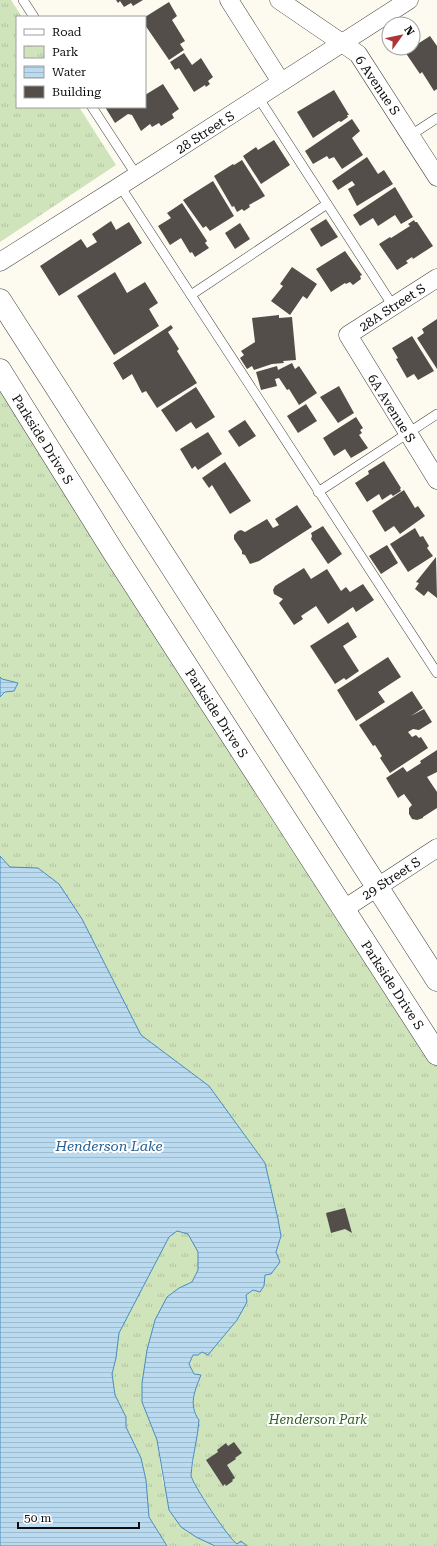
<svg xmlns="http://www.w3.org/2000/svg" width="437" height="1546" font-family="'Roboto Serif',serif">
	<defs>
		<pattern id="park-tufts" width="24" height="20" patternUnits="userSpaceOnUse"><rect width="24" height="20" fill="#d0e4bc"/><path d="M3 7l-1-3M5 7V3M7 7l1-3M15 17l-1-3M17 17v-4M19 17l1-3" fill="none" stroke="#b1c2a0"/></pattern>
		<pattern id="water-rules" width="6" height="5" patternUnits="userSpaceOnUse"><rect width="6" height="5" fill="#b9daef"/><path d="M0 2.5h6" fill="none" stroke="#9ebacc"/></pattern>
	</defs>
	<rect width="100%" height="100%" fill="#fdfbef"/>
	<g fill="url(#park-tufts)">
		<path d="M0,0H11L22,17H17V107H79L116,165L0,242Z"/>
		<path d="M0,370L437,1054V1546H247L241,1542L236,1545C222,1534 201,1494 191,1477L198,1426L194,1413L192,1397L201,1375L194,1374L189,1364L193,1355L202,1352L208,1355L237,1320L246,1295L253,1290L264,1286L265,1275L276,1252L281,1236L278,1219L265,1163L209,1086L141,1035L82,919L59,884L38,868L10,867L0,856V697L18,683L2,679L0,677Z"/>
		<path d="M177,1231L188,1234L198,1252V1270L192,1282L179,1288L155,1320L147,1350L142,1383V1402L157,1440L163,1483L215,1546H167L149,1517L146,1480L141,1458L126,1427V1417L115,1395L112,1374L116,1358L119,1333L169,1237Z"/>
	</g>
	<g fill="url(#water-rules)" stroke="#488cbe">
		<path d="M0,677L2,679L18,683L14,691L5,692L0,697Z"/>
		<path d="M0,856L10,867L38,868L59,884L82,919L141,1035L209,1086L265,1163L278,1219L281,1236L276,1252L280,1262L271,1274L265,1275L264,1286L260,1292L253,1290L246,1295L247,1302L237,1320L208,1355L202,1352L198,1355H193L189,1364L194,1374L201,1375C195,1390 188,1405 199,1420C198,1438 192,1457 191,1475C191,1482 229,1539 237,1544L241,1541L247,1546H215L196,1537L181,1527L169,1510L157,1440L142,1402V1383L147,1350L155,1320L167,1297L179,1288L192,1282L198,1270V1252L188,1234L177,1231L169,1237L119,1333L116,1358L112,1374L115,1395L126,1417V1427L141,1458L146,1480L149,1517L167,1546H0Z"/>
	</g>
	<g fill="#544e4a">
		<path d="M116,0H143L133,6L131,3L124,7L120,1L118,3Z"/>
		<path d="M169,2L177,16L172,20L185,41L180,44L184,50L169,60L145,25V17Z"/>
		<path d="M430,36L437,46V89L434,91L422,72L420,74L405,52Z"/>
		<path d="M184,53L192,65L201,58L213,77L208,81L210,84L206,87L205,85L194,92L179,68L175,70L170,62Z"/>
		<path d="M163,84L179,109L172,114L174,118L161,126L159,123L152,127L150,124L141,131L132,115L128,114L115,123L105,107H145V95Z"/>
		<path d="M334,90L349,115H347L348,117L341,122L339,121L313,138L297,112Z"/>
		<path d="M352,119L360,131L352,138L363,155L342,169L334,157L329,159L327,156L313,164L305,151Z"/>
		<path d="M274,140L290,165L261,184L243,156L256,147L258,150Z"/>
		<path d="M367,157L378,174L384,170L393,184L357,206L348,189L355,185L352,181L338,190L332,181Z"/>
		<path d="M242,160L265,196L249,205L250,207L244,211L242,209L237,212L234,206L232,207L214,176L233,164L234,165Z"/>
		<path d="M213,181L234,216L210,231L206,226L203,228L183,200Z"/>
		<path d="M395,187L413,217L401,224L395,215L378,226L373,218L360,226L353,215Z"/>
		<path d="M182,203L207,241L205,243L209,248L195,257L192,252L190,253L181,238L170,245L158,226L171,218L167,213Z"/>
		<path d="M326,219L338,237L321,247L310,229Z"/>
		<path d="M414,220L415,222H417L433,246L413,259L412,257L406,261L408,263L397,270L379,244L390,237L391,238L410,226L408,224Z"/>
		<path d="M111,221L116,230L129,222L142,243L59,296L40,266L81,239L87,248L97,242L92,234Z"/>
		<path d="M240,223L250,239L235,249L225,233Z"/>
		<path d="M345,251L362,275L360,276L361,279L353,285L350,282L346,284L345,283L331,292L316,269Z"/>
		<path d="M292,267L317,284L307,299L303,296L290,315L271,301L283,286L280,284Z"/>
		<path d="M115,272L127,293L145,282L158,303L149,309L159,326L114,355L77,296Z"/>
		<path d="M279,315V318L292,317L296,360L283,361L284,363L272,364L254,370L252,366L247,369L240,358L244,355L241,351L255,342L252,318Z"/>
		<path d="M437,319V369L417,338L424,333L422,329Z"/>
		<path d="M171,325L173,328L168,332L179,349L177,351L197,383L157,408L146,391L142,393L132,374L123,380L113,363Z"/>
		<path d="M412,336L434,371L418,380L414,374L407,378L396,359L398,358L392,348Z"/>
		<path d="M292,363L295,369L299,366L317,393L299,405L289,389L287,390L279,378L275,379L277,386L261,390L256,372L277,366L278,370Z"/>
		<path d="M339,386L354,413L338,423L320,397Z"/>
		<path d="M196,387L215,417L196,429L191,422L176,432L161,410Z"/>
		<path d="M306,404L317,421L298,433L287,416Z"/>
		<path d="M356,417L363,428L360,430L362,433L359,435L368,448L351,458L345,449L334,456L323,438Z"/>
		<path d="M245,420L256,436L239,447L228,431Z"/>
		<path d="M208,432L222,454L198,470L195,466L192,469L180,449Z"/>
		<path d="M384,461L401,488L400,489L401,491L393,496L391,494L382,500L379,494L367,502L355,483L369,474L368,471Z"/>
		<path d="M225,462L251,501L230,514L212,485L209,488L202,478Z"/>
		<path d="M404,490L415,508L418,506L425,516L400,534L394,526L385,532L372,511Z"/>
		<path d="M297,505L312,527L259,561L250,564L245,555L242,554V551L234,539V535L238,531L241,530L245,532L267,519L273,528L279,525L275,519Z"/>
		<path d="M323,526L342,554L328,564L311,539L312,536L311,533Z"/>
		<path d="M415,528L420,537L423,536L429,546L427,548L433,556L408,572L390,544Z"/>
		<path d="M387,545L398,563L381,574L369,556Z"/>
		<path d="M436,557L437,598L428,591L424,596L415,589L419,583L416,582Z"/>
		<path d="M304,568L311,579L327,569L341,591L346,587L350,592L363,584L374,600L356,612L353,607L328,624L316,606L301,616L303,619L294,625L279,603L283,599L274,594L273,590L275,586Z"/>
		<path d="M348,622L357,637L343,646L359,671L346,680L344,678L335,684L310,646Z"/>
		<path d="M388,657L401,677L378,692L385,702L356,721L337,690Z"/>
		<path d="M412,691L423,708L411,716L424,709L432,722L419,730L413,729L408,732L412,737L416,735L419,738L421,737L428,748L390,773L380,758L382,756L375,745L373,746L359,725Z"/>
		<path d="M437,750V772L427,777L437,792V808L423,817V818L417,820L412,819L409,814V808L412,805L404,794L398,798L386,778L403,767L407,772L421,763L420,761Z"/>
		<path d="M345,1208L352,1233L345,1229L331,1233L326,1213Z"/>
		<path d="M234,1442L242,1453L235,1458L236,1459L227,1465L235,1478L232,1480L233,1481L226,1486L225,1484L223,1486L206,1460L218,1452L217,1450L226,1443L228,1446Z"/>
	</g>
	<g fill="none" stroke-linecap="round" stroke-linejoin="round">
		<g stroke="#404040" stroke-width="10">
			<g id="service">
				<path d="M23,0L34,17"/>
				<path d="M258,97L393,306"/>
				<path d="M92,107L137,176"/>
				<path d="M411,135L437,118"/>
				<path d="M120,186L437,673"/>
				<path d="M191,295L327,204"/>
				<path d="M318,492L437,414"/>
			</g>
		</g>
		<g stroke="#404040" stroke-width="19">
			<g id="minor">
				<path d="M229,0L281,82"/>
				<path d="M279,0L358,54L437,177"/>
				<path d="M0,262L120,186L409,0"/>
				<path d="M437,278L348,335L437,480"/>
				<path d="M344,909L437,848"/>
			</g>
		</g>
		<g stroke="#404040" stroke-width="23">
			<g id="tertiary">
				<path d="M0,300L437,980"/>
				<path d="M0,370L114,553L437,1054"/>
			</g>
		</g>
		<use href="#service" stroke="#fff" stroke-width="9"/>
		<use href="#minor" stroke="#fff" stroke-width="18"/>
		<use href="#tertiary" stroke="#fff" stroke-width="22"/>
	</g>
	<g text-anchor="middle" stroke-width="4" stroke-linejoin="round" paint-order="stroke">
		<g font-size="13" fill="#0d0d0d" stroke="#fff">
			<text transform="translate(378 85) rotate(56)" y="5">6 Avenue S</text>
			<text transform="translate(205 132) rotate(-33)" y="5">28 Street S</text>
			<text transform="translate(392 307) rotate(-33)" y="5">28A Street S</text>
			<text transform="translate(392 408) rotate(58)" y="5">6A Avenue S</text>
			<text transform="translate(43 439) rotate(58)" y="5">Parkside Drive S</text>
			<text transform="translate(217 713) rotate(57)" y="5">Parkside Drive S</text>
			<text transform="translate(391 878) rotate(-33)" y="5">29 Street S</text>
			<text transform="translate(393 985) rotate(57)" y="5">Parkside Drive S</text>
		</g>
		<g font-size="13" font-style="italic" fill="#2f5d24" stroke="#fff">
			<text x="318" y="1424">Henderson Park</text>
		</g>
		<g font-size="14" font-style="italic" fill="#245f91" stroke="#fff">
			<text x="109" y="1151">Henderson Lake</text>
		</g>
	</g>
	<rect x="16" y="16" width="130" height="92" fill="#ffffff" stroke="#9e9e9e"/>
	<rect x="24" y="29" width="20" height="6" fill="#ffffff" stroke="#9e9e9e"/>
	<text x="52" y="36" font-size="12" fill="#0d0d0d">Road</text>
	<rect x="24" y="46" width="20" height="12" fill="url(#park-tufts)" stroke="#9e9e9e"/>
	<text x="52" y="56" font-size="12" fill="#0d0d0d">Park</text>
	<rect x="24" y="66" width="20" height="12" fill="url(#water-rules)" stroke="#9e9e9e"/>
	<text x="52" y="76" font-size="12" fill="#0d0d0d">Water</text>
	<rect x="24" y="86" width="20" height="12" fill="#544e4a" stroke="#9e9e9e"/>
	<text x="52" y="96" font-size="12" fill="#0d0d0d">Building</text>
	<g transform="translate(401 36) rotate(57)"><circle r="19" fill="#ffffff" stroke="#9e9e9e"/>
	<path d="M0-3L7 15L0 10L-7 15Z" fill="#ad3437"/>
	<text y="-6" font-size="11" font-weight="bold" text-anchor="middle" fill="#0d0d0d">N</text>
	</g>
	<path d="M18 1522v6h121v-6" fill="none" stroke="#0d0d0d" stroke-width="2"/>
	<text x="24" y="1522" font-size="12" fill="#0d0d0d" stroke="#ffffff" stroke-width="3" paint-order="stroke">50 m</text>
</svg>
